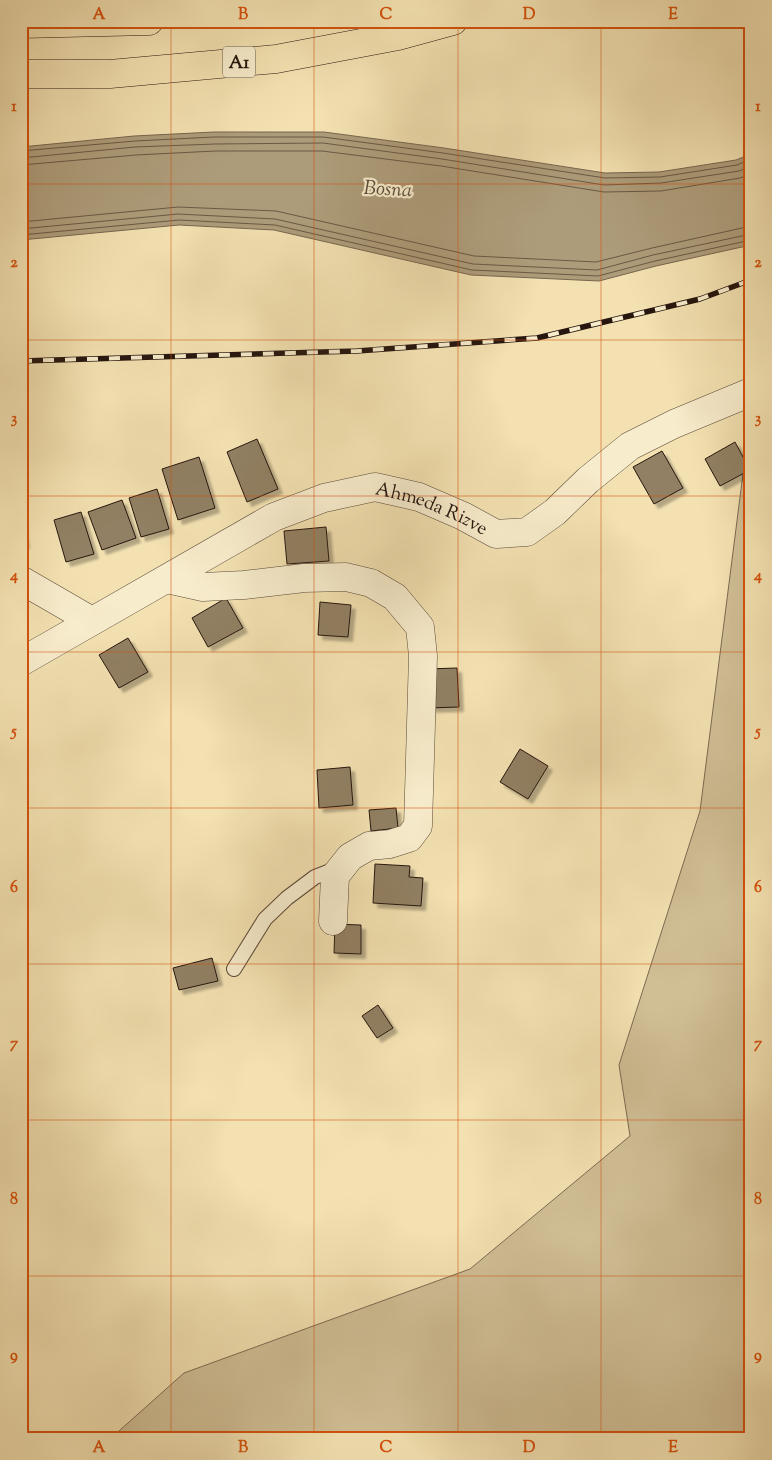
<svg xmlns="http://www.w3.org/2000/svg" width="772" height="1460" font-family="'Sorts Mill Goudy',serif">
	<defs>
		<filter id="shadow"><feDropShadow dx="4.5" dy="4.5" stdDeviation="1" flood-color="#0004"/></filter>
	</defs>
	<rect width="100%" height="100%" fill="#f3e1b1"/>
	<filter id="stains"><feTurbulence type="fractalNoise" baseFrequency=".004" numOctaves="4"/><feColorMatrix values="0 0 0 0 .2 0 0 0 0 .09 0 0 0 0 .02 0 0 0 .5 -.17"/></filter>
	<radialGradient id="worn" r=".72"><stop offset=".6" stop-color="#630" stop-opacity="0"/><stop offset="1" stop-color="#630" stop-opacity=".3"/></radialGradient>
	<path fill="#d0be95" stroke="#7b6a52" d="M751,411V1439H110L184,1373L470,1269L630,1136L619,1065L700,811Z"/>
	<path fill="#ad9c7a" stroke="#77664f" d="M214,132H324L444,148L605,173L659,172L736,160L751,154V245L656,266L599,281L471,275L274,230L179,225L21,240V147L134,136Z"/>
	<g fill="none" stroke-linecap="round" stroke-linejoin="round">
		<g stroke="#6a5944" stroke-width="1">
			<path d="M21,151L135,141L214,137H323L443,153L605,178L660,177L737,165L751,159"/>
			<path d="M21,158L135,147L215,144L323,143L442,159L604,185L661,183L739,171L751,166"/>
			<path d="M21,165L136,155L215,151H322L441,166L604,192L661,191L740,178L751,174"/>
			<path d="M21,222L178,207L276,211L474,256L596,262L652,248L751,226"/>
			<path d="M21,229L178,214L275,219L473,264L597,270L653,255L751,234"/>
			<path d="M21,235L179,220L275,225L472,270L598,276L655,261L751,240"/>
		</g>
	</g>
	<g fill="#918063" stroke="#26160f" filter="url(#shadow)">
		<path d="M257,439L278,489L247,502L227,452Z"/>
		<path d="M735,442L750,470L720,486L705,459Z"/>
		<path d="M662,451L683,488L654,504L633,467Z"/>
		<path d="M199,457L215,508L178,520L162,469Z"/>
		<path d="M157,489L169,529L141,537L129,498Z"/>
		<path d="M122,500L136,538L102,550L88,512Z"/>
		<path d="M81,512L94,554L66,562L54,520Z"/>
		<path d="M21,521L25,544H21Z"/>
		<path d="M326,527L329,561L287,564L284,531Z"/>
		<path d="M226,598L243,628L208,647L192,618Z"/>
		<path d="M320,602L351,605L348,637L318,635Z"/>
		<path d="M128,638L148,672L119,688L99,655Z"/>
		<path d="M457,668L459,707L428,708L426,669Z"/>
		<path d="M520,749L548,766L528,799L500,782Z"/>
		<path d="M350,767L353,805L319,808L317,770Z"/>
		<path d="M396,808L398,828L371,831L369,810Z"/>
		<path d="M375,864L410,866L409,877L423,878L421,906L373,903Z"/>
		<path d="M335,924L361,925V954L334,953Z"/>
		<path d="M212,958L218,981L179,990L173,968Z"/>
		<path d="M378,1005L393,1028L377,1038L362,1016Z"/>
	</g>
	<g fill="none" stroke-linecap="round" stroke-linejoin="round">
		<g stroke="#594938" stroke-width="16">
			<path id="service" d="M234,969L265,919L287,898L315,877L338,868"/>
		</g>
		<g stroke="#594938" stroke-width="29">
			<g id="minor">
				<path d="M167,579L203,587L244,585L304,578L346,577L371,583L395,597L420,627L423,656L418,826L409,838L390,844L369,846L350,857L335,876L333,921"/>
				<path d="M21,580L92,621"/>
				<path id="s1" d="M21,662L274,517L324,498L375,487L419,497L463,516L496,534L527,532L555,512L588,480L630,446L674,424L751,392"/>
			</g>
		</g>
		<g stroke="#26160f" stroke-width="29">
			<g id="motorway">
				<path d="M21,24L149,21"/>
				<path d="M21,74H110L276,59L398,36L453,21"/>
			</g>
		</g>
		<use href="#service" stroke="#f7eccc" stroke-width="14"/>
		<use href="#minor" stroke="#f7eccc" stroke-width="28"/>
		<use href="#motorway" stroke="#f3e1b1" stroke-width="28"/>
		<g stroke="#26160f" stroke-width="5.5">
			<path id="rail" d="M21,361L357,351L537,338L700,299L751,280"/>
		</g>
		<use href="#rail" stroke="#f7eccc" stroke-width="4" stroke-dasharray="11" stroke-linecap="butt"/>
	</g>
	<path fill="none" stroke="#d5520c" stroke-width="1" stroke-opacity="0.55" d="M171,21V1439M314,21V1439M458,21V1439M601,21V1439M21,184H751M21,340H751M21,496H751M21,652H751M21,808H751M21,964H751M21,1120H751M21,1276H751"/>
	<g text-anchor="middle" stroke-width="4.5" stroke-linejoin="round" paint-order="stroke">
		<rect fill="#f7eccc" stroke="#655648" stroke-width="1" x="223" y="46.5" width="32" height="31" rx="4"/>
		<g font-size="18" font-weight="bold" fill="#26160f">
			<text x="239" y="68">A1</text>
		</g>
		<g font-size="19" fill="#26160f" stroke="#f7eccc">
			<text dy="7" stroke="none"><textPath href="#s1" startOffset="458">Ahmeda Rizve</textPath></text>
		</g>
		<g font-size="20" font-style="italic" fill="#5c4c3a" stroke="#f7eccc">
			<text transform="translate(388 188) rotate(3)" y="7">Bosna</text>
		</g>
	</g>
	<rect width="772" height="1460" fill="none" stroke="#f3e1b1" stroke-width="55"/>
	<rect x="28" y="28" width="716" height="1404" fill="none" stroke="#d5520c" stroke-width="2"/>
	<g font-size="16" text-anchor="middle" font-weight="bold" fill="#d5520c">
		<text x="99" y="19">A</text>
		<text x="243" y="19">B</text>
		<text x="386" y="19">C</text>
		<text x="529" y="19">D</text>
		<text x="673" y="19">E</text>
		<text x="14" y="111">1</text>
		<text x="758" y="111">1</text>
		<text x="14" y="267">2</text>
		<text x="758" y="267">2</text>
		<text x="14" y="423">3</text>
		<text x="758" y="423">3</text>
		<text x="14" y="580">4</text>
		<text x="758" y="580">4</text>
		<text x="14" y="736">5</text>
		<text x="758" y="736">5</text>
		<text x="14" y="892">6</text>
		<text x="758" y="892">6</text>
		<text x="14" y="1048">7</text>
		<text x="758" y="1048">7</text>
		<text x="14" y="1204">8</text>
		<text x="758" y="1204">8</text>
		<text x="14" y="1360">9</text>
		<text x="758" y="1360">9</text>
		<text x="99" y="1452">A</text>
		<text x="243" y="1452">B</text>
		<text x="386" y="1452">C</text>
		<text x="529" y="1452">D</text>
		<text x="673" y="1452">E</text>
	</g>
	<rect width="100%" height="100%" filter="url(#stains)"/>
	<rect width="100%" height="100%" fill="url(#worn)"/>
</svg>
